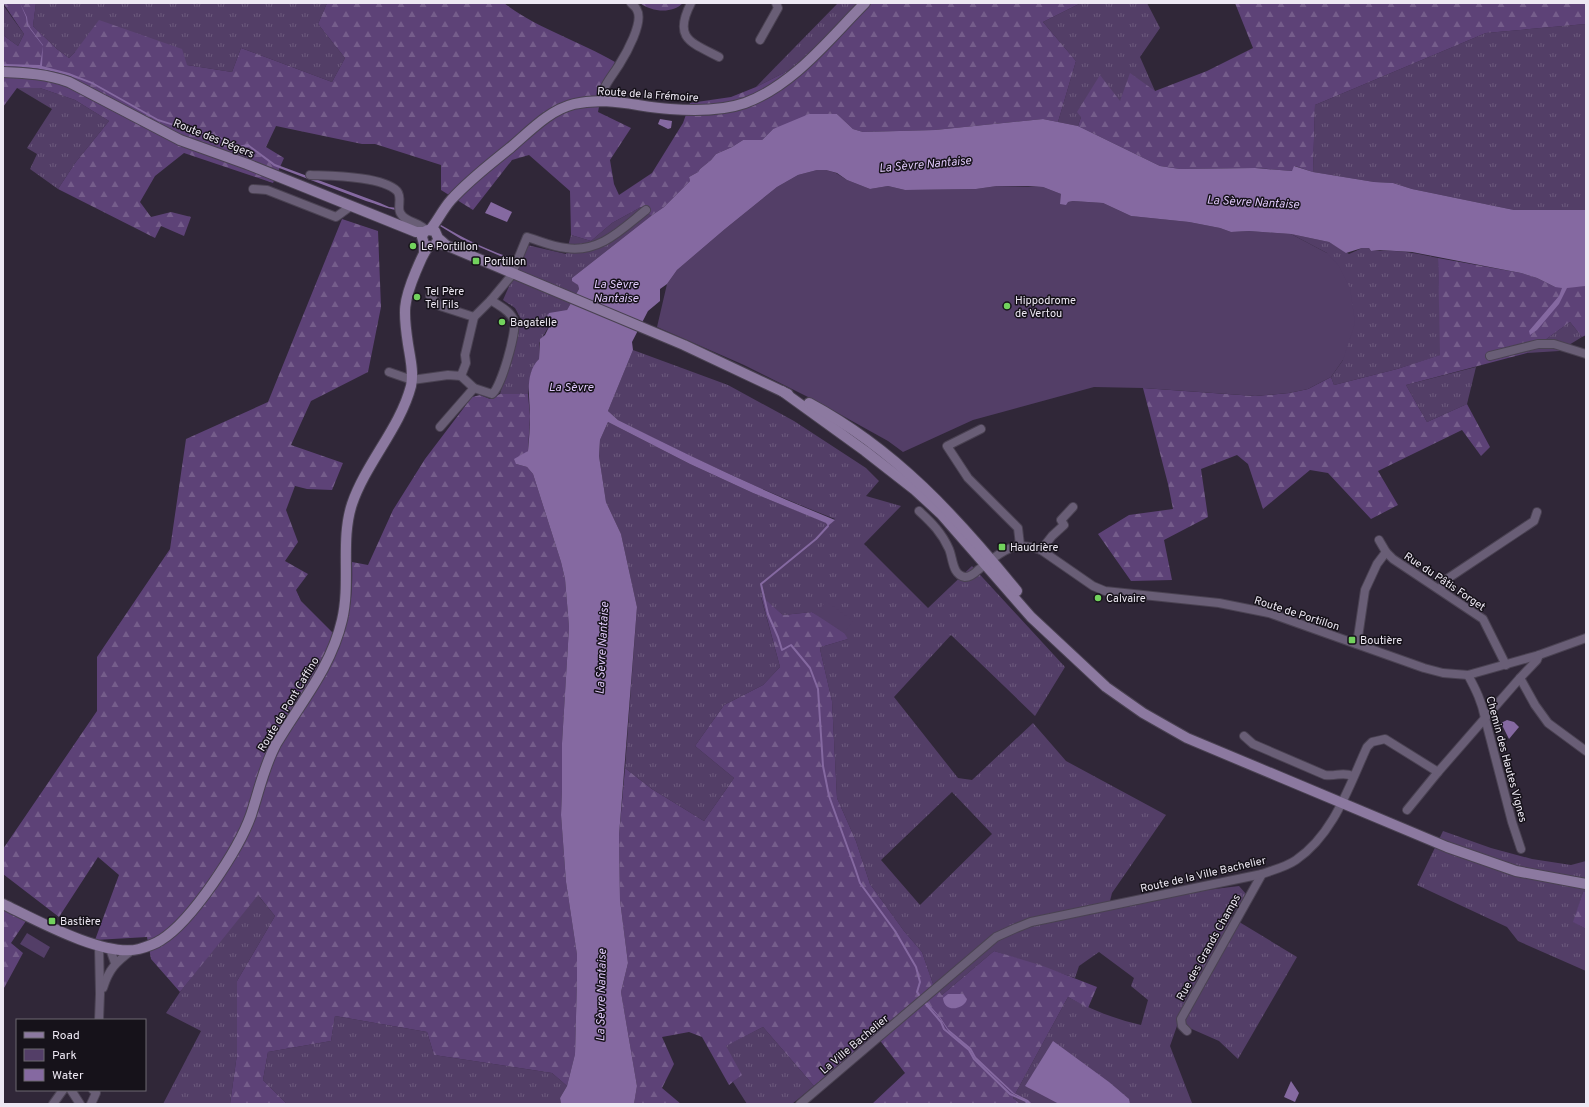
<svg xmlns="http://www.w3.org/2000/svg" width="1589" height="1107" font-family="Overpass,sans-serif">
	<defs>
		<pattern id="grass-tufts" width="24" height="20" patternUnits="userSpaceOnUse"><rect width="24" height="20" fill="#533e67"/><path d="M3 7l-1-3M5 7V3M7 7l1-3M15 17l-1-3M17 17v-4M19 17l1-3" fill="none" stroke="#6c5a7d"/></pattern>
		<pattern id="forest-firs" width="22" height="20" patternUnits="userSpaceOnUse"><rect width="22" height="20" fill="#5d4277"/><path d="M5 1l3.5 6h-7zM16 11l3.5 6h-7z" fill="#755d8b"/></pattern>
	</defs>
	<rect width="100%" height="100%" fill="#302738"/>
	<g fill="url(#grass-tufts)" fill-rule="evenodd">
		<path d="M36,3H327L318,24L345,58L332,82L241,48L232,72L187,65L75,52L69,58L57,49L33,26Z"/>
		<path d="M838,3H871L813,58L756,87Z"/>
		<path d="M1081,3H1147L1160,28L1140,57L1155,91L1120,101L1081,117L1078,126L1058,122L1076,61L1043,22Z"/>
		<path d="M3,5L24,34L18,46L3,35Z"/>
		<path d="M1586,24V210H1514L1412,189L1393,183L1374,182L1313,172L1315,105L1486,33Z"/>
		<path d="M17,88H40L75,100L109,121L75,163L58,189L30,169L37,154L27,148L52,109Z"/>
		<path d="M641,207L651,216L572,278L578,285L579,289L567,310L549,326L539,343V359L531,372L528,394H500L521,319L515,308L503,300L527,245L566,254L571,235L591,241L612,223Z"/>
		<path d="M1291,234L1329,242L1349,254L1362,248H1369L1371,251C1393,249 1416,253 1438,258L1441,355L1397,369L1334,385L1331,377L1343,360L1327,253Z"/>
		<path d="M1570,322L1582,337L1559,351L1527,353Z"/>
		<path d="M633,350L728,385L794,421L866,468L879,481L866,496L901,506L864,544L928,608L972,566L1065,667L1035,716L951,635L894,697L958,778L972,780L1033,723L1066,761L1166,815L1112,893L1110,901L1181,887L1183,893L1239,886L1246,894L1231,917L1297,957L1238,1059L1219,1041L1178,1023L1170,1046L1192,1103L1191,1104H1021L1013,1098L1068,997C1092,1010 1115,1019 1141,1025L1148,1000L1131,986L1134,978L1099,952L1079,966L1075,978L994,951L942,995L933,984L922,952L904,931L870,884L856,841L837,798L832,701L820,649L821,647L848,639L812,612L783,615L761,597L780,667L763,685L724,705L695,746L734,778L704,821L652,789L625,768L637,607L621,534L606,502L599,456L600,440L608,422L690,464L753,493L827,523L828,526L835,519C760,490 689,456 618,420L608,411ZM952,792L992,834L920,905L881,860Z"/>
		<path d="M1476,367L1467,404L1427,422L1406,385Z"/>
		<path d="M1443,831L1491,848L1532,859L1571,865L1586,861V892H1583L1574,922L1586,929V971L1518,941L1507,927L1417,885Z"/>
		<path d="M257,894L275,916L237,981V1054L230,1104H163L201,1031L166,1013L180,992Z"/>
		<path d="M335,1016L427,1032L434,1055L552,1073L567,1086L560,1098L561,1104H287L263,1080L268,1052L331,1041Z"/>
		<path d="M763,1027L814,1086L792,1104H747L733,1082L741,1075L725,1046Z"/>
	</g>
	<g fill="url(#forest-firs)">
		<path d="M3,3H36L33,26L57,49L69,58L75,52L99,20L182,49L187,65L232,72L241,48L332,82L345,58L318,24L327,3H504C536,28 579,41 615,62L603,86L598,112L631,128L610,160L614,184L619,195L652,173L683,123L690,103L731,97L756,87L813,58L871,3H1081L1043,22L1076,61L1058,122L1043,119L935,130L863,132L853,129L837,114L773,129L762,140H743L732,147L716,154L711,160L700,169L698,172L689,177L690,181L664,207L651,216L641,207L612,223L591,241L571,235L570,191L529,155L512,160L473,210L441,190V165L375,144H362L276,126L266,147L284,158L273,183L184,153L155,176L140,202L151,217L171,212L191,217L184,236L161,226L155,238L58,189L75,163L109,121L75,100L40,88H17L3,107V35L18,46L24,34Z"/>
		<path d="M640,3H683C672,14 652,12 640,3Z"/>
		<path d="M1235,3H1586V24L1486,33L1315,105L1313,172L1295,166L1293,171L1255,168L1180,169L1160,166L1078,126L1081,117L1077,112L1100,75L1120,101L1130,73L1155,91L1207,71L1253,48Z"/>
		<path d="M342,219L378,231L381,307L368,372L311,401L291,445L343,463L332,490L307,489L295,486L286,510L298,542L285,561L308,574L296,590L301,601L333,633L343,636C351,609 353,590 352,562L368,565L393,510L425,459L472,397L480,395L490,399L500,394H528L530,416L528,451L516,464L527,467L533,474L561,562L565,579L569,627L562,743V789L561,815L566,882L577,955V979L575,1054L567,1086L552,1073L434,1055L427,1032L335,1016L331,1041L268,1052L263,1080L287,1104H230L237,1054V981L275,916L258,895L180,992L151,959L147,937L95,940L119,875L98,857L59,917L3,874V849L97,711V657L170,549L186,439L268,402Z"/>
		<path d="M1438,258L1521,273L1537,278L1555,287L1586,286V335L1582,337L1570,322L1527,353L1406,385L1427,422L1467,404L1490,447L1481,456L1462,430L1378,471L1398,505L1371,519L1328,473L1310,470L1263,509L1248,464L1237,455L1201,469L1208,517L1164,540L1172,580L1131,581L1098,534L1129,515L1173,509L1168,484L1143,388L1255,396L1289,393L1308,389L1331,377L1334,385L1397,369L1440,355Z"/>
		<path d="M761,596L783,615L812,612L844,633L848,639L821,647L820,649L832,701L837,798L856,841L870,884L904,931L922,952L933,984L942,995L994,951L1043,966L1097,987L1088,1008L1068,997L1013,1098L1021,1104H872L905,1073L875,1034L814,1086L763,1027L726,1046L742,1075L729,1085L702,1037L689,1032L662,1037L674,1064L662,1088L681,1104H634L637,1086L621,992L628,963L620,900L619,836L625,768L652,789L704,821L734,778L695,746L724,705L763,685L780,667Z"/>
		<path d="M1583,892H1586V929L1573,922Z"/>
		<path d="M3,909L26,921L11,943L23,953L3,990Z"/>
	</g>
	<g fill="#533e67">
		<path d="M817,170H826L836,173L847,180L870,189L888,186L905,190L976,189L997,186L1043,187L1061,194L1068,202L1073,201L1103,203L1131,216L1189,222L1220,228L1231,232L1249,231L1291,234L1327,253L1339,266L1350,288L1355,323L1343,360L1331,377L1308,389L1289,393L1255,396L1143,388L1094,387L973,420L903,452L888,441L816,401L744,365L657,327L667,284L677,270L725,229L777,187L798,175Z"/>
		<path d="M826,601L853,621L844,633L816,614Z"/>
		<path d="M27,933L50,947L44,958L20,944Z"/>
	</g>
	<g fill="#8569a1">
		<path d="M20,3L27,17L28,25L43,45L42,66L69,73L92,82L158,119L201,133L214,134L238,146L248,144L275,164L380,203L389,207L397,208V210C387,209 377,204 366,201L274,166L249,147H235L212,134H200L158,121L92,84C63,72 35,66 3,66V64L40,65L43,46L27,25L26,17Z"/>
		<path d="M809,114H837L853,129L863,132L935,130L1043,119L1078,126L1160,166L1180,169L1255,168L1292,171L1294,166L1313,172L1374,182L1393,183L1412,189L1514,210H1586V286L1567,288L1559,304L1537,330L1530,335L1529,331L1559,296L1562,288L1555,287L1537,278L1521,273L1412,252L1380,250L1371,251L1369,248H1362L1346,253L1329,242L1291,234L1249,231L1231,232L1220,228L1189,222L1131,216L1103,203L1073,201L1068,202L1066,205L1060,204L1061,194L1043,187L1028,186H997L976,189L905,190L888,186L870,189L847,180L837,173L826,170H817L798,175L777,187L725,229L677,270L667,284L660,289V301L648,311L632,342L633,350L608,411L618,420C689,456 761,490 835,520L828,526L826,523L753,493L690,464L608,422L600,440L599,456L606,502L621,534L637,607L619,836L620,900L628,963L621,992L637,1086L634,1104H561L560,1098L567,1086L575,1054L577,979V955L566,882L561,815L562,789V743L569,627L565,579L561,562L533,474L527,467L516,464L514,459L528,451C529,440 530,428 530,416C530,397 524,374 539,359L540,339L545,335L549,327L545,321L549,313L567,310L579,289L578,285L572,281V278L651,216L664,207L690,181L689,177L698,172L700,169L711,160L716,154L732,147L743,140H762L773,129Z"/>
		<path d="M660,119L672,121L671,128L668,129L658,124Z"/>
		<path d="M491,202L512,212L507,222L485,213Z"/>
		<path d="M441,225C465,239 489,251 515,259L514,262L461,239L440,226Z"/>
		<path d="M1507,720L1514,722L1519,727L1509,739L1501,723Z"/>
		<path d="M948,994H963L967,999C965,1009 944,1014 943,998Z"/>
		<path d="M926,1001L940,1017L948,1029L971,1048L976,1057L1014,1093L1028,1100L1032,1104H1028L1026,1101L1012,1093L975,1059L970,1050L949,1032L939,1017L925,1002Z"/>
		<path d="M1053,1041L1109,1082L1129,1099L1130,1104H1059L1025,1086Z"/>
		<path d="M1291,1081L1299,1093L1295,1102L1284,1097Z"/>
	</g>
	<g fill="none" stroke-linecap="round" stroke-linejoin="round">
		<g stroke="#8569a1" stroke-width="2">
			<path d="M828,526L816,539L761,584L768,614L778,637L782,650L791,645L810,668L818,689L823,766L829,796L855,868L860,883L895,931L916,967L920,982L917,992L920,997"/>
			<path d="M924,1002L941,1022L944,1029L969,1050L974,1059L1010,1094L1026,1101L1027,1104"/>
		</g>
		<g stroke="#4a4252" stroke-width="10">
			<g id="street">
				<path d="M691,3C673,38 690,42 719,57"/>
				<path d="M760,40L778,8L776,3"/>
				<path d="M601,101C601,88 613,75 619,65C626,54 644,22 637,10C636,7 633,5 631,3"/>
				<path d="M310,175C331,176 382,176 397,191C403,198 396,208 401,214C406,223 421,222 426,231"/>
				<path d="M253,189L267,190L336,217L351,206"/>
				<path d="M430,296L440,306L474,317"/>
				<path d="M1490,356L1538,344H1554L1586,354"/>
				<path d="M389,372L412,380L448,375L461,376L466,363L465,355L474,317L491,300L511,276L527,237C540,241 553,247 566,248C600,253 622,229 646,210"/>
				<path d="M461,376L474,388L492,394C501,388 517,331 514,321C511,311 499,306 491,300"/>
				<path d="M440,427L474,388"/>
				<path d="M981,429L947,446L968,478L1018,528L1020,545"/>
				<path d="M919,511C932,523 942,533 949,549C953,558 952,575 965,577C970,577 974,574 978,570C1000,553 1012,539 1041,550L1093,586L1105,591L1219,603L1269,613L1424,668L1443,673L1468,675L1539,655L1586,638"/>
				<path d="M1379,540L1386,552L1393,559L1483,619L1506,665"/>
				<path d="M1041,550L1052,536L1064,525L1061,520L1073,507"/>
				<path d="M1440,589L1447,579L1534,521L1537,512"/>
				<path d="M1357,644L1365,590L1377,564L1386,552"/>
				<path d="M1468,675C1476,690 1482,702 1485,718L1512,822L1521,849"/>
				<path d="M1520,678L1535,705L1548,723L1586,751"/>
				<path d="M1244,736L1253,744L1325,775C1337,777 1341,771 1353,776"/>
				<path d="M1407,810L1438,772"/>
				<path d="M110,949L115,963"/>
				<path d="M103,988C109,969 116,962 131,951"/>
				<path d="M99,1020L100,994L99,946"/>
				<path d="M1187,1031L1182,1026L1181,1019L1262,874"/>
				<path d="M71,1090L80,1104"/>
				<path d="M53,1104L63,1090"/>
				<path d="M91,1104L96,1093L93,1090"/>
				<path d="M800,1104L996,937L1016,928L1031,922L1262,874C1273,870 1286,867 1296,860C1334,834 1349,786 1367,747L1372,742L1385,739L1438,772L1520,678L1537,660L1539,655"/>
			</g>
		</g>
		<g stroke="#4a4252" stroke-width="12">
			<g id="secondary">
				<path d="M3,72C26,73 47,74 69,82L180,140L247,164L416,232H424"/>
				<path d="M430,230C438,220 443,209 451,200C469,180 489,165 510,148C529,132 549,110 574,104C607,96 638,107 670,109C695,111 722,111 745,103C794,85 829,39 865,3"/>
				<path d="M436,243L448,246L498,267L684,345L788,394"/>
				<path d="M424,252V244L422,237L424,232L428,230L435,231L438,238L446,245"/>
				<path d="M782,391L865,451L915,490L941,514L1031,617L1106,687L1143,713L1187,738L1447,847L1516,871L1586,884"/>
				<path d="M809,403C895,449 957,517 1017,591"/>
				<path d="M3,904C36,920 105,958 139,949C146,947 155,944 161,940C192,921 239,849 251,815C259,791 264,766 276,744C300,703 331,668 342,620C351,582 340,540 352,504C366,463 400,428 411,386C414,372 410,357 408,344C403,311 403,302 416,271C420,262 423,253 429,246"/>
			</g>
		</g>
		<use href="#street" stroke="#695e76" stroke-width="8"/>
		<use href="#secondary" stroke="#8c79a0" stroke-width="10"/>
	</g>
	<g fill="#72d25d" stroke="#16121a" stroke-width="1.5">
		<circle cx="413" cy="246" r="4"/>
		<rect x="472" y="257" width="8" height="8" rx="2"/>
		<circle cx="417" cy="297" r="4"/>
		<circle cx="1007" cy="306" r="4"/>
		<circle cx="502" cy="322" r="4"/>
		<rect x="998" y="543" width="8" height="8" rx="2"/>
		<circle cx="1098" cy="598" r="4"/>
		<rect x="1348" y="636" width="8" height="8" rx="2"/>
		<rect x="48" y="917" width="8" height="8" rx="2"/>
	</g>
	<g text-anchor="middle" stroke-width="3" stroke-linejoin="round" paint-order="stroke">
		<g font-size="11" fill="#ede8f3" stroke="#16121a">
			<text transform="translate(648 94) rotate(4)" y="4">Route de la Frémoire</text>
			<text transform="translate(214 138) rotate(22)" y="4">Route des Pégers</text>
			<text transform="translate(1445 581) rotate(34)" y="4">Rue du Pâtis Forget</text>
			<text transform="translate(1297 613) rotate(18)" y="4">Route de Portillon</text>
			<text transform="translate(288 704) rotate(-59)" y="4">Route de Pont Caffino</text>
			<text transform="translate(1507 759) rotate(75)" y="4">Chemin des Hautes Vignes</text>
			<text transform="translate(1203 874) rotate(-13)" y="4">Route de la Ville Bachelier</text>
			<text transform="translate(1208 947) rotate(-61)" y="4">Rue des Grands Champs</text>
			<text transform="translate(854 1044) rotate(-40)" y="4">La Ville Bachelier</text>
		</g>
		<g font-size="11" fill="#ede8f3" stroke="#16121a" text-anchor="start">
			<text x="421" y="250">Le Portillon</text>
			<text x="484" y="265">Portillon</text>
			<text x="425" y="295">Tel Père<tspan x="425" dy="13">Tel Fils</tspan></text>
			<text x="1015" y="304">Hippodrome<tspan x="1015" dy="13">de Vertou</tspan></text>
			<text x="510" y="326">Bagatelle</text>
			<text x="1010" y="551">Haudrière</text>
			<text x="1106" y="602">Calvaire</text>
			<text x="1360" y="644">Boutière</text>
			<text x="60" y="925">Bastière</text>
		</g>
		<g font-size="12" font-style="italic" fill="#ddc6f7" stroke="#16121a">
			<text transform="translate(925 164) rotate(-5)" y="4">La Sèvre Nantaise</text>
			<text transform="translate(1253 202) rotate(3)" y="4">La Sèvre Nantaise</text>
			<text x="616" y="288">La Sèvre<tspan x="616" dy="14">Nantaise</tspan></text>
			<text x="571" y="391">La Sèvre</text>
			<text transform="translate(602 648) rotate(-87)" y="4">La Sèvre Nantaise</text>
			<text transform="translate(601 995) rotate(-89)" y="4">La Sèvre Nantaise</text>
		</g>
	</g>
	<rect width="1589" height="1107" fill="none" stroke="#ede8f3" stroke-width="8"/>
	<rect x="16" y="1019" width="130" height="72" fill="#16121a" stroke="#6c6871"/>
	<rect x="24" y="1032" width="20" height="6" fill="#8c79a0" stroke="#6c6871"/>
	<text x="52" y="1039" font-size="12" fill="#ede8f3">Road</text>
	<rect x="24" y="1049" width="20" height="12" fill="#533e67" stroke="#6c6871"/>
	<text x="52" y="1059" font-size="12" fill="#ede8f3">Park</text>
	<rect x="24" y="1069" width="20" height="12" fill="#8569a1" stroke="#6c6871"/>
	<text x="52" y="1079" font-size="12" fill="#ede8f3">Water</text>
</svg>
